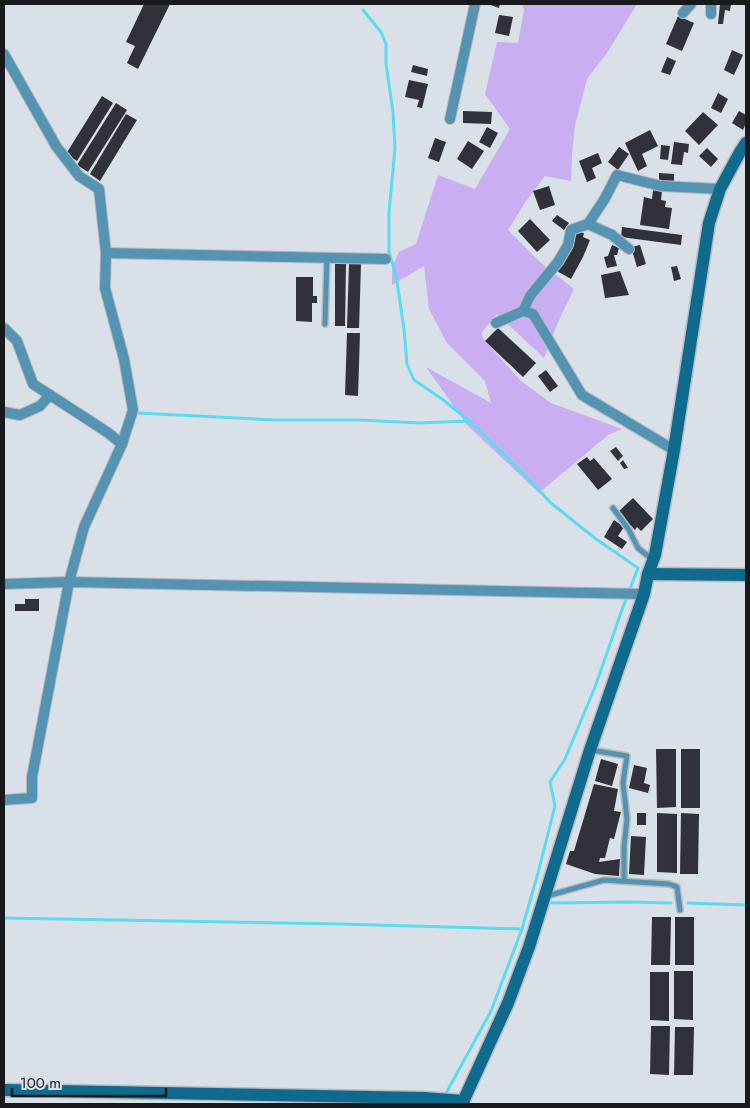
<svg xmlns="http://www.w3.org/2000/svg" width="750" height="1108" font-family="Jost,sans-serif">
	<rect width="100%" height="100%" fill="#dae0e7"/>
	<path fill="#c9aef1" d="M522,4H637L607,53L587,79L575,125L572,154L571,181L545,176L526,201L508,230L541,263L574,289L559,320L544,358L497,314L481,333L484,340L521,381L551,403L622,429L608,435L539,493L467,425L426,367L491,403L485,381L447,343L429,309L424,266L392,285V267L399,252L416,244L438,175L475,189L510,129L485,94L497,42L518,43L524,10Z"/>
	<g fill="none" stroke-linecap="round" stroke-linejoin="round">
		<g stroke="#59dced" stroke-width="3">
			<path d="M363,10L381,32L386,44V64L393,112L395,148L389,213V252L396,275L404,329L407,364L414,380L442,399L467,419L514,464L551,503L596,539L638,568L623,607L595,687L565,759L550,782L555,806L538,873L522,929L491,1011L444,1097"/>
			<path d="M138,413L273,420H360L419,423L469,421"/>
			<path d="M552,903L629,902L671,903"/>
			<path d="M688,903L746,905"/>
			<path d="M4,918L341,924L522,929"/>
		</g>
	</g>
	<g fill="#313239">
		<path d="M144,4H170L138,69L127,63L135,46L126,42Z"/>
		<path d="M488,4H500L499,8Z"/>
		<path d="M720,4H731L730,11L725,10L723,24H718Z"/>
		<path d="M499,15L513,17L509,36L495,33Z"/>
		<path d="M678,16L694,23L682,51L666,44Z"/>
		<path d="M732,50L743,55L734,75L724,70Z"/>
		<path d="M667,57L676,61L670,75L661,72Z"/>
		<path d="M413,65L428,69L427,76L411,72Z"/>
		<path d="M409,80L428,84L422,108L417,107L419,100L405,97Z"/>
		<path d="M718,93L728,99L721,113L711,108Z"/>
		<path d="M102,96L113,103L77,161L66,154Z"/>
		<path d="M116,103L127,110L88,172L77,165Z"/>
		<path d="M463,111L492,112L491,124L463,123Z"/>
		<path d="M739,111L746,115V123L743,130L732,123Z"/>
		<path d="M703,112L718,125L699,145L685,131Z"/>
		<path d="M126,114L137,120L100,181L90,174Z"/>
		<path d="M487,127L498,133L490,148L479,142Z"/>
		<path d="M650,130L658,146L642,154L647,166L638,171L625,143Z"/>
		<path d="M435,138L446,142L439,162L428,158Z"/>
		<path d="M468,141L484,151L472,169L457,159Z"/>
		<path d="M674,142L689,144L688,153L684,152L682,165L671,164Z"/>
		<path d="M661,145L670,146L668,160L660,159Z"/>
		<path d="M619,147L629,154L618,170L608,162Z"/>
		<path d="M707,148L718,159L711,167L699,156Z"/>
		<path d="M598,153L602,163L592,168L596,178L587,182L579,161Z"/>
		<path d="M659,173L674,174V182L659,181Z"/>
		<path d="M549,186L555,205L540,210L533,191Z"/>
		<path d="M653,190L662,191L661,200L666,201L665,207L672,208L669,229L640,225L644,197L652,199Z"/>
		<path d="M557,215L569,223L564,230L552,221Z"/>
		<path d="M530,219L550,240L537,252L518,231Z"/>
		<path d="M622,227L682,235L681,245L621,237Z"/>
		<path d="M575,232L584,233L583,237L590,240L583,257L571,279L557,271L569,251Z"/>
		<path d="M612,245L619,248L617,255H614L617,266L607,268L604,257L608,256Z"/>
		<path d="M640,245L646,264L637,267L631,247Z"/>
		<path d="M335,263H346L345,326H335Z"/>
		<path d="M349,263L361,264L359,328H347Z"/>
		<path d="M677,266L681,279L674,281L671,267Z"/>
		<path d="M620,271L629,295L605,298L601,275Z"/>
		<path d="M296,277H313V296H317V303H312V322L296,321Z"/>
		<path d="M498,328L536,363L523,377L485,341Z"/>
		<path d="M347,333H360L358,396L345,395Z"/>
		<path d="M546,370L558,386L550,392L538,376Z"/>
		<path d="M616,447L623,456L618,461L610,451Z"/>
		<path d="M587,457L590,461L594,458L612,479L598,490L577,464Z"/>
		<path d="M623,460L628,468L624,469L620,463Z"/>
		<path d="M633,498L653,519L641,531L637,527L635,530L618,512Z"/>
		<path d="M614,520L624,527L618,536L627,542L622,549L604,537Z"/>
		<path d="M25,599H39V611H15V604H25Z"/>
		<path d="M656,749H676V807L657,808Z"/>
		<rect x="681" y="749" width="19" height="59"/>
		<path d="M601,759L618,764L612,786L595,781Z"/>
		<path d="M634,765L647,768L644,783L650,785L648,793L629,788Z"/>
		<path d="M594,784L618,789L614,811L621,812L614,839L610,838L605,858H600L599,862L620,859L619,876L595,874L566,864L570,851H574Z"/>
		<rect x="637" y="813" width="9" height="12"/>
		<path d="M657,813L677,814V873L657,872Z"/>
		<path d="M681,813L699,814L698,874H680Z"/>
		<path d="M631,836L646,837L644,875L629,874Z"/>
		<path d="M652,917H671L670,965H651Z"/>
		<rect x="675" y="917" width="19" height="48"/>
		<path d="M674,971H693V1020L674,1019Z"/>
		<path d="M650,972H669V1021L650,1020Z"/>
		<path d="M651,1026H670L669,1075L650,1074Z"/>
		<path d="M675,1027H694L693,1075H674Z"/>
	</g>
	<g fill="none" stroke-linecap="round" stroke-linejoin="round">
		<g stroke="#b7bcc2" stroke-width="8">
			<g id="lane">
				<path d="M325,324L327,258"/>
				<path d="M613,508L629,530L638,548L653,560"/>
				<path d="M591,750L627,756L623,783L627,819L624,847V881"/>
				<path d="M547,896L604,880L669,884L677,887L680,910"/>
			</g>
		</g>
		<g stroke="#b7bcc2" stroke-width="12">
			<g id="street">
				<path d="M683,13L691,4"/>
				<path d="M711,14V4"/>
				<path d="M4,54L56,146L79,176L99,189L106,253L105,288L124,359L133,410L122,444"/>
				<path d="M450,119L475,4"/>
				<path d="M629,249L612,235L588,224L604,200L617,175L661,186L720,189"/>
				<path d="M106,253L386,259"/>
				<path d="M523,311L533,314L582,395L674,450"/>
				<path d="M496,323L523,311L530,296L558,262L568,245L571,230L588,224"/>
				<path d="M4,328L17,341L33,384L107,432L122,444L84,527L69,582L32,777V798L4,800"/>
				<path d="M4,412L20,415L40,406L50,395"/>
				<path d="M4,584L69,582L644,594"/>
			</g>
		</g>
		<g stroke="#b7bcc2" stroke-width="15">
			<g id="secondary">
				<path d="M648,574L746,575"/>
				<path d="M4,1090L424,1098L464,1101"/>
				<path d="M462,1104L508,1003L529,947L590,750L644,594L648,574L655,555L674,450L709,223L720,189L740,152L746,143"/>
			</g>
		</g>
		<use href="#lane" stroke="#5593b2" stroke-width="5"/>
		<use href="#street" stroke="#5593b2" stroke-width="10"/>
		<use href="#secondary" stroke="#0f6b8e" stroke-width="12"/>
	</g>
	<rect width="750" height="1108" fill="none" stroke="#17191c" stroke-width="10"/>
	<path d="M12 1088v8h154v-8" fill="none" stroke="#17191c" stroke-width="2.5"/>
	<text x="20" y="1088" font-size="15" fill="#17191c" stroke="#dae0e7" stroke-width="4" paint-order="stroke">100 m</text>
</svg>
